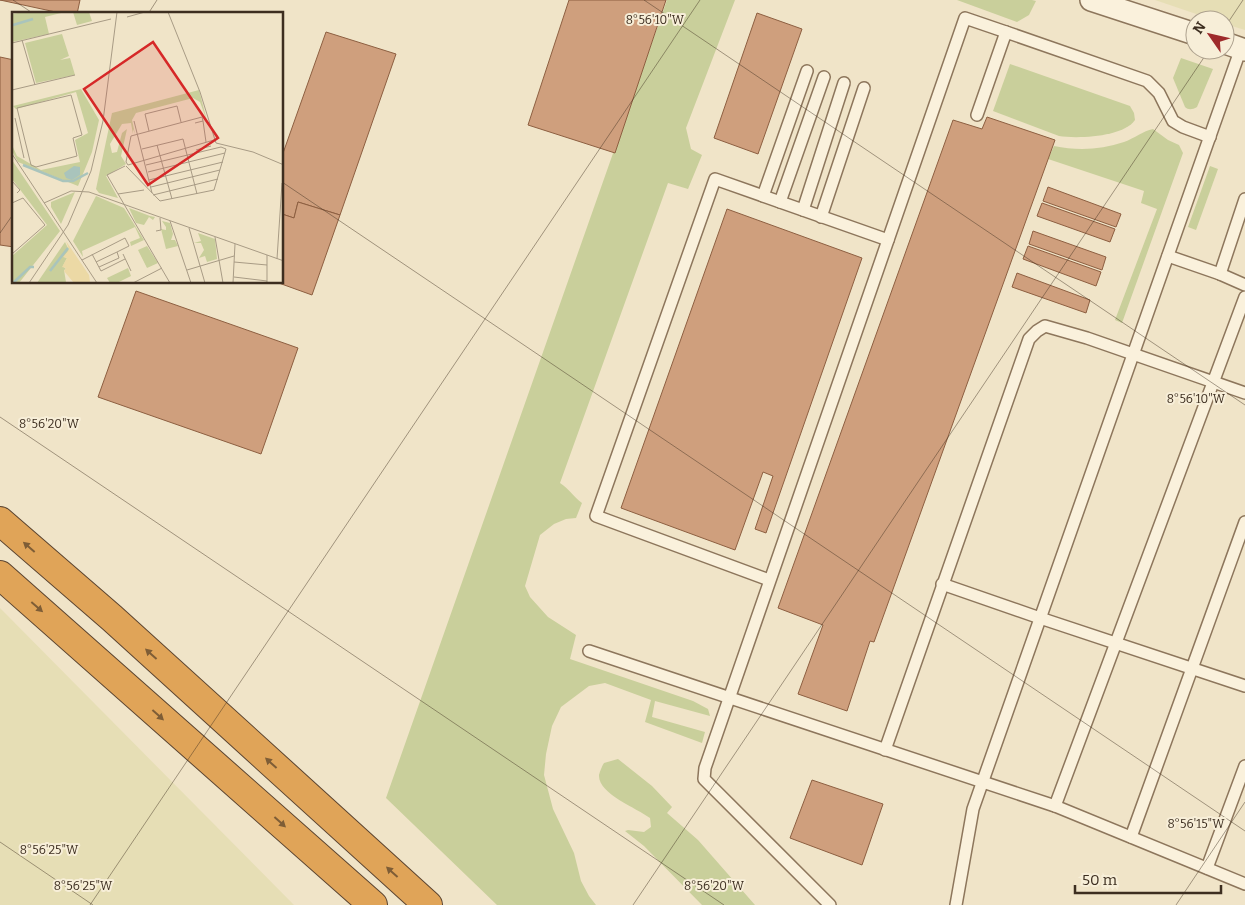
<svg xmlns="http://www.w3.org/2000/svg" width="1245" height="905" font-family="Bitter,serif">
	<rect width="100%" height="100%" fill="#f0e4c8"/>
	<g fill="#e6deb5">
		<path d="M1155,0H1245V30L1225,24V20H1214Z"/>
		<path d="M0,608L294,905H0Z"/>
	</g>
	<g fill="#c9cf9b">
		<path d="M667,0H735L686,128L691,149L702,155L688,189L668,183L560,483C570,490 573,496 582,503L576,518L566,519L554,524L540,535L525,586L530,597L548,617L576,635L570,659L693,701L708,709L710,716L655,701L652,717L705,732L702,743L645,722L651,700L605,683L589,686L561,707L552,726L546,754L544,775L553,809L574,853L581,881L589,896L596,905H497L386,798Z"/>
		<path d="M957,0H1032L1036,1L1029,15L1017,22Z"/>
		<path d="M1181,58L1213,69L1197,107C1192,110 1188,110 1185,107L1173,78Z"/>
		<path d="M1010,64L1130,106L1134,113L1135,120C1124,137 1077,139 1059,136L993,111Z"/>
		<path d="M1153,129L1168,140L1179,145L1183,153L1122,323L1115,320L1157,209L1141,203L1144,191L1048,159L1054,146C1077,151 1101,150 1124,142C1135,138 1143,131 1153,129Z"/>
		<path d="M1210,166L1218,169L1196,230L1188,227Z"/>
		<path d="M618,759L652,786L672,807L667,813L698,840L755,905H702L644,846L625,831L628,830L644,832L651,827L650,818C637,808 598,794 599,775C600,771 602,766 604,763Z"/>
	</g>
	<g fill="#cf9f7d" stroke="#8d5f41">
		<path d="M0,0H80L77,14H65Z"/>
		<path d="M569,0H666L615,153L528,125Z"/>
		<path d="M757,13L802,29L758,154L714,138Z"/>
		<path d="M326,32L396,54L340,215L298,202L294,218L282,214V156Z"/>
		<path d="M0,57L14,60V247L0,245Z"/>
		<path d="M987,117L1055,140L874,642L870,641L847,711L798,694L823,625L778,608L953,120L982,129Z"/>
		<path d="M1048,187L1121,214L1116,227L1043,201Z"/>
		<path d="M298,202L340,215L312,295L276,282H282V214L294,218Z"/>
		<path d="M1042,203L1115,229L1110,242L1037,216Z"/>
		<path d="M727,209L862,258L766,533L755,529L773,476L763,472L735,550L621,508Z"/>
		<path d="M1033,231L1106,257L1102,270L1029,244Z"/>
		<path d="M1028,246L1101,272L1096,286L1023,259Z"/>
		<path d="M1017,273L1090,300L1086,313L1012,287Z"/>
		<path d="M136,291L298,348L261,454L98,397Z"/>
		<path d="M812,780L883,804L862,865L790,838Z"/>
	</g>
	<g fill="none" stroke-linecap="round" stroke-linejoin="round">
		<g stroke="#8d765c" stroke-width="14">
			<g id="service">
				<path d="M977,115L1006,32L1147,81L1159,93L1173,121L1183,127L1210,137"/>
				<path d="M763,196L807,71"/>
				<path d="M780,202L824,77"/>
				<path d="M803,210L844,83"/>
				<path d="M821,217L864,88"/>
				<path d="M1168,256L1220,274L1245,285"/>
				<path d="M1220,274L1245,199"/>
				<path d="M769,580L596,516L715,179L888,240"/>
				<path d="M942,584L1040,618L1245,686"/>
				<path d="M589,651L1055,806L1245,884"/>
				<path d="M885,750L1029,339L1037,331L1045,326L1087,338L1245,393"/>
				<path d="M1055,806L1245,297"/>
				<path d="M1131,837L1245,522"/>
				<path d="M1207,868L1245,766"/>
				<path d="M830,905L704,779L705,768L965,18L1006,32"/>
				<path d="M956,905L973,809L1241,48"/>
			</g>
		</g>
		<g stroke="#8d765c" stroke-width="24">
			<g id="minor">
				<path d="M1091,0L1195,34"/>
				<path d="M1225,43L1245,50"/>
			</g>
		</g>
		<g stroke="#5b4430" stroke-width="30">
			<g id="motorway">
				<path d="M0,521L112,618L428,905"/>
				<path d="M0,575L373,905"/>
			</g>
		</g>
		<use href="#service" stroke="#faf1dc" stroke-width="11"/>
		<use href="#minor" stroke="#faf1dc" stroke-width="21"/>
		<use href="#motorway" stroke="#e0a458" stroke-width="28"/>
	</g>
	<defs><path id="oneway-solid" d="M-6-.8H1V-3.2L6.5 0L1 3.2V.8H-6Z" transform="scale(1.25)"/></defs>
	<g fill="#7e5d36">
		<use href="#oneway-solid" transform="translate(29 547) rotate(-139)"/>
		<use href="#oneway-solid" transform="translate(37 607) rotate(41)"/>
		<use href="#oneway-solid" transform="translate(151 654) rotate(-138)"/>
		<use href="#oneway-solid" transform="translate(158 715) rotate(42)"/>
		<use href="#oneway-solid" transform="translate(271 763) rotate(-138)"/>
		<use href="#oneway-solid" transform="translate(280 822) rotate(42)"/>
		<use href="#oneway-solid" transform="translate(392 872) rotate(-138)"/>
	</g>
	<path fill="none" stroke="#3d2e20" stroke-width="1" stroke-opacity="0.45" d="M13,0L34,14M644,0L1245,405M148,14L157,0M1225,27L1243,0M282,182L1245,831M0,233L14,213M0,417L724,905M0,842L93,905M90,905L700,0M633,905L1209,50M1176,905L1245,802"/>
	<g transform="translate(12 12)">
		<rect width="271" height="271" fill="#f0e4c8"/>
		<path d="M12,0H53L33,5L37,22L0,30V2ZM61,0H77L80,9L65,13ZM50,22L57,44L48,48L58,46L63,63L24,71L13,31ZM69,77L87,108L80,140L66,174L6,150L0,139V133L5,144L29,158L68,150L63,128L76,121L64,80L4,97L1,94ZM187,78L195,109L188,90L181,86L124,101L120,108L123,122L121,117V122L119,111L110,112L98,132L100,141L105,140L110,121L115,117L109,144L114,152L94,164L106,186L87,181L84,177L100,101ZM0,148L48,219L7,271H0V244L35,213L0,167ZM63,180L49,212L39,195V190ZM84,184L112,196L132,228L119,234L118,230L128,226L123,215L70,239L71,245L61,229ZM117,196L138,204L143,205L141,208L137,205L132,213L124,211ZM150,209L158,211L161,222L159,228H163L166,234L154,237L149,217L154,218V215ZM186,221L203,227L205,247L195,250L193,244L187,246L192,238L189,231H182L189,229ZM53,230L57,238L52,245L55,246L51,254L54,257L52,258L54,270L25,271ZM135,234L146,251L135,256L126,238ZM116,256L119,264L105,271H98L95,266Z" fill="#c9cf9b"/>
		<path d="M54,229L77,263L78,270L62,271L52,259L54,256L50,255L55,246L51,245L57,238Z" fill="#ecd9a5"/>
		<path d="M62,154L68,155V163L60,168L54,166L52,161Z" fill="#a9c4bc"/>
		<path fill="none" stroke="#a9c4bc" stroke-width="2.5" d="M1,13L21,7M11,153L51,169H61L76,161M38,259L56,236M1,271L18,255H22"/>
		<path fill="none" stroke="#a89b85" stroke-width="1" d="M156,0L188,80L204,131L241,140L272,153M115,5L133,0M10,28L23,73M0,31L99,7M0,78L63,63M59,83L70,123L61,126L65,144L24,155L19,153L5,96ZM3,106L12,146M122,109L140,181M191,109L190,105L119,124L114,150L116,153L202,128M183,111L191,109L194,130M137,119L133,102L165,94L169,110M145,133L160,187M130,137L171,127L185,182M184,138L199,134M0,142L85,271M113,154L95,163L158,271M114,154L148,189L202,178L214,137L209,135L134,153M136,160L213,141M137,168L211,150M0,169L8,178L5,181M139,175L208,158M106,182L132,178M141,183L206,167M0,191L11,186L33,213L0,242M32,191L59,179L77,180L272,249M158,209L179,271M177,216L193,271M144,219L149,218L148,206M203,225L211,271M80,242L89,259L113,247M111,242L119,259M255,243V271M265,247L270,171M70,248L113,226L117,234L105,240M84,250L105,240L107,246L87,255M222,250L255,253M175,258L222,244M222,265L255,269M17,271L56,213L79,159L91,109L105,0M121,271L150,256M221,271L223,232"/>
		<path fill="#d62828" fill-opacity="0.15" stroke="#d62828" stroke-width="2.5" d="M141,30L206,126L136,173L72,77Z"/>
		<rect width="271" height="271" fill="none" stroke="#3d2e20" stroke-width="2.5"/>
	</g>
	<g font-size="12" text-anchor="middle" fill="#3d2e20" stroke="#f7eed8" stroke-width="4" stroke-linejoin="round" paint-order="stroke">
		<text x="655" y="24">8°56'10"W</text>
		<text x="1196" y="403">8°56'10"W</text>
		<text x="49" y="428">8°56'20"W</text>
		<text x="1196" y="828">8°56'15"W</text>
		<text x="49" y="854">8°56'25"W</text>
		<text x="83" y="890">8°56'25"W</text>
		<text x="714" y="890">8°56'20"W</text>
	</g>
	<g transform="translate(1210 35) rotate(304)"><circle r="24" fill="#f7eed8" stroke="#ada18e"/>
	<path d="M0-4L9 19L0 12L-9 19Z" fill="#9e2a2b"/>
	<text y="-8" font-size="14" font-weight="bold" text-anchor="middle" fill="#3d2e20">N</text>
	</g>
	<path d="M1075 885v8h146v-8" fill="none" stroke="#3d2e20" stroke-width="2.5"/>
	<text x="1082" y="885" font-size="15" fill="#3d2e20" stroke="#f7eed8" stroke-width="4" paint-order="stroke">50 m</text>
</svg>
